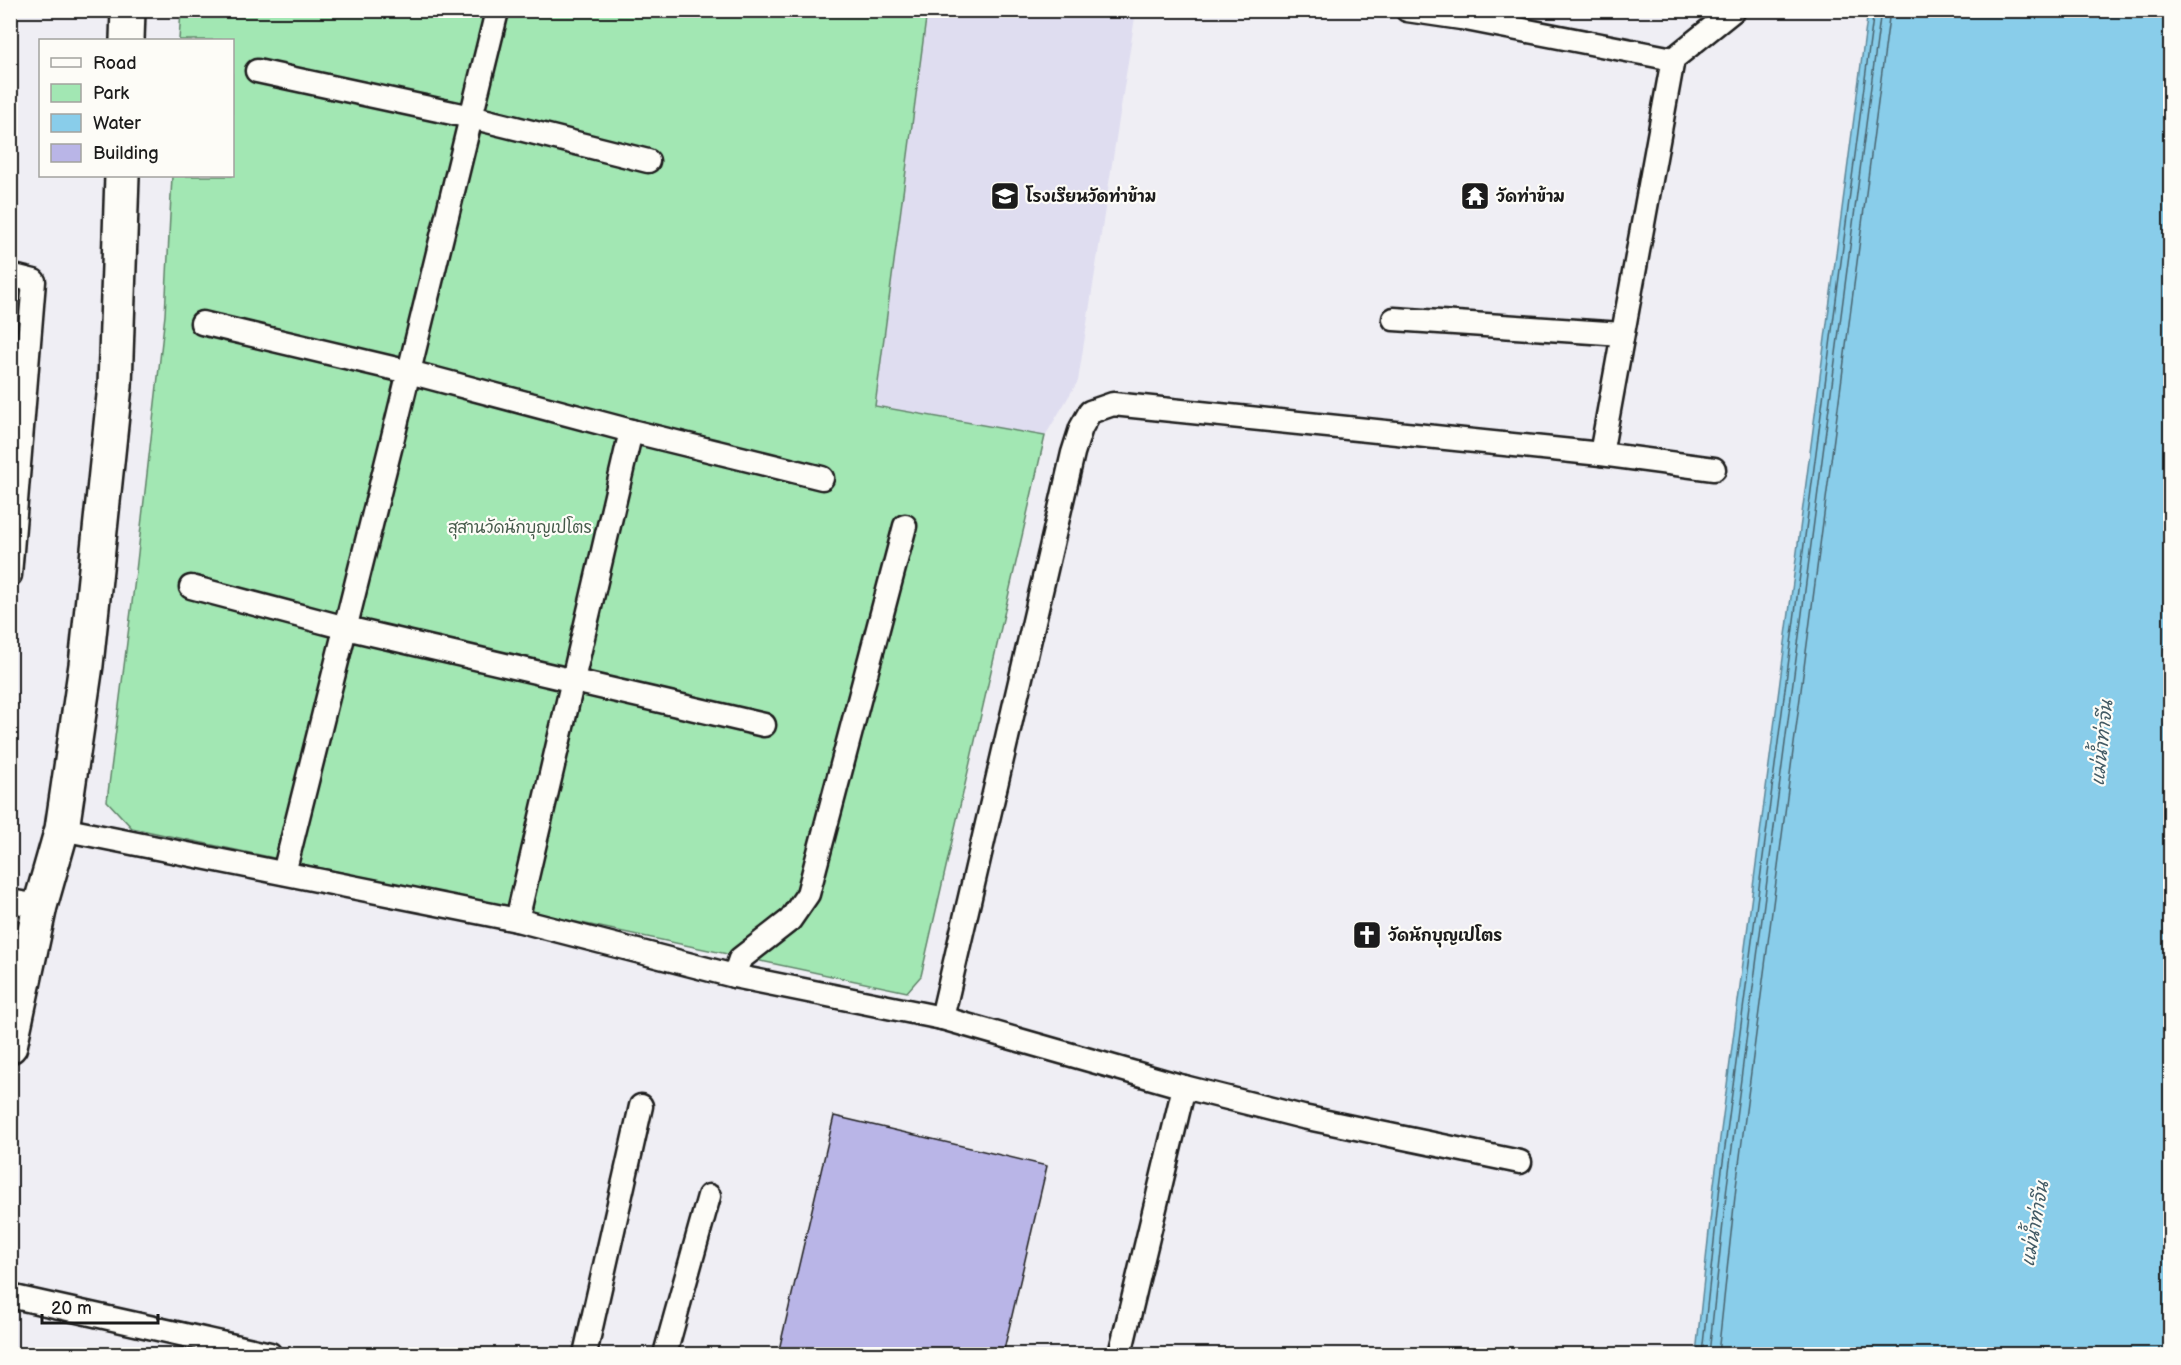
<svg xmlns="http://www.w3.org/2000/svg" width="2181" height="1365" font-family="'Balsamiq Sans','Playpen Sans Thai',sans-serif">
	<rect width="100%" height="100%" fill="#efeef4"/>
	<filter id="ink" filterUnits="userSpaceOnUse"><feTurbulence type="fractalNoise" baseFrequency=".0167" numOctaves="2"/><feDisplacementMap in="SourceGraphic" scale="12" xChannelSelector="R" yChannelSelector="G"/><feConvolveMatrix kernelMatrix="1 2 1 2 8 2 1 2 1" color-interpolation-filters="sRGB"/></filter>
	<g filter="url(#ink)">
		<path fill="#dfddf0" d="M927,11H1136L1078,381L1045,436L875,407Z"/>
		<path fill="#a2e7b3" stroke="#5f8268" stroke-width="1.5" d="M181,11H927L875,406L1045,436L921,976L907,992L132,828L107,801L136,571L165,315L172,176H232V40H179Z"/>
		<path fill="#89cdea" stroke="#5d8698" stroke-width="1.5" d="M1868,11H2170V1354H1696L1714,1184Z"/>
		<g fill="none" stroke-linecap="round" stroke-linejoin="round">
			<g stroke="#48636e" stroke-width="1.5">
				<path d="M1702,1354L1720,1185L1874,10"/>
				<path d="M1709,1354L1727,1186L1881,10"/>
				<path d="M1718,1354L1736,1187L1890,10"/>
			</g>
		</g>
		<path fill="#b9b5e7" stroke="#1c1c1c" stroke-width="1.5" d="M834,1116L1047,1166L1003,1354H778Z"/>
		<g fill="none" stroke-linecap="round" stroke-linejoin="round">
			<g stroke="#1c1c1c" stroke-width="27">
				<g id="lane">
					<path d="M1407,10L1461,18L1673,59"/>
					<path d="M257,71L471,117L648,161"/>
					<path d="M10,275L34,281L10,575"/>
					<path d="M1394,319L1622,334"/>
					<path d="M202,323L409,372L631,431L822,478"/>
					<path d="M1601,454L1673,59L1734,10"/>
					<path d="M191,587L346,628L764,725"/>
					<path d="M62,829L517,920L734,976L942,1018L1184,1087L1303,1117L1520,1162"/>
					<path d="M284,873L393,437L497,11"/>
					<path d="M10,901L40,906"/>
					<path d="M517,920L631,431"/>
					<path d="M734,976L740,959L790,920L808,894L905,526"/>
					<path d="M942,1018L1073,453L1081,428L1090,412L1113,404L1601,454L1714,469"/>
					<path d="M10,1296L270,1354"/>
					<path d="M585,1354L641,1106"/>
					<path d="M665,1354L709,1196"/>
					<path d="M1120,1354L1184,1087"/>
				</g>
			</g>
			<g stroke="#1c1c1c" stroke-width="38">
				<g id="secondary">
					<path d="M127,40L128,10"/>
					<path d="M10,1046L40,906L62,829L86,665L115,386L122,176"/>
				</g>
			</g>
			<use href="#lane" stroke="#fdfcf7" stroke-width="22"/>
			<use href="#secondary" stroke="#fdfcf7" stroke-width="33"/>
		</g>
	</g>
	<defs>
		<g id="school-square" transform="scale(1.5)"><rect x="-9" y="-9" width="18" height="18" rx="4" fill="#1c1c1c" stroke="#fdfcf7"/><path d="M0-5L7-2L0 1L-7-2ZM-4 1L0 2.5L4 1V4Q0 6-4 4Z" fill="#fff"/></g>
		<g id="temple-square" transform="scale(1.5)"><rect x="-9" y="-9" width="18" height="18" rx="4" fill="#1c1c1c" stroke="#fdfcf7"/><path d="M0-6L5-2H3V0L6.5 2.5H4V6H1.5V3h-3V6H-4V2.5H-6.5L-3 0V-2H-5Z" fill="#fff"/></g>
		<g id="church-square" transform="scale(1.5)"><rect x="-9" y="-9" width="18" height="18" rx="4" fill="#1c1c1c" stroke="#fdfcf7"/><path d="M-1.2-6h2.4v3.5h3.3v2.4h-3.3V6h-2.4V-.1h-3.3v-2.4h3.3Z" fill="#fff"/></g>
	</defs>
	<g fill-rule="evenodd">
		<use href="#school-square" x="1005" y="196"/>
		<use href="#temple-square" x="1475" y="196"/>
		<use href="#church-square" x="1367" y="935"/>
	</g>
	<g text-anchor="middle" stroke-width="4.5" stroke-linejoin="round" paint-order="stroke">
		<g font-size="16" font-weight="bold" fill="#1c1c1c" stroke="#fdfcf7" text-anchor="start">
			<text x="1026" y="202">โรงเรียนวัดท่าข้าม</text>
			<text x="1496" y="202">วัดท่าข้าม</text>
			<text x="1388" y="941">วัดนักบุญเปโตร</text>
		</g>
		<g font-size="16" fill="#445949" stroke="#fdfcf7">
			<text x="520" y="533">สุสานวัดนักบุญเปโตร</text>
		</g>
		<g font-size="18" font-style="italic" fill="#425a64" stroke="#fdfcf7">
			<text transform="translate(2102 743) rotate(-84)" y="6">แม่น้ำท่าจีน</text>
			<text transform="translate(2035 1224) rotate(-80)" y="6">แม่น้ำท่าจีน</text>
		</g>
	</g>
	<rect width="2181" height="1365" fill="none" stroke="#fdfcf7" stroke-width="36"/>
	<rect x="18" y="18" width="2145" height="1329" fill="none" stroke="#1c1c1c" stroke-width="2" filter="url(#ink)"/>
	<rect x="39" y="39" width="195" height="138" fill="#fdfcf7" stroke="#a3a29f" stroke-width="1.5"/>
	<rect x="51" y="58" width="30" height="9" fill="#fdfcf7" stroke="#a3a29f" stroke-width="1.5"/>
	<text x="93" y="69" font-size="18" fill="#1c1c1c">Road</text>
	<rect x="51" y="84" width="30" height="18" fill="#a2e7b3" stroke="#a3a29f" stroke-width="1.5"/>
	<text x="93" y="99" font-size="18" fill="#1c1c1c">Park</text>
	<rect x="51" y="114" width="30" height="18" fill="#89cdea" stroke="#a3a29f" stroke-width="1.5"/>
	<text x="93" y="129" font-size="18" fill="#1c1c1c">Water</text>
	<rect x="51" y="144" width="30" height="18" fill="#b9b5e7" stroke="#a3a29f" stroke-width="1.5"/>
	<text x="93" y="159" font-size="18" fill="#1c1c1c">Building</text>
	<path d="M42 1314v9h116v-9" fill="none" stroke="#1c1c1c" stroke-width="3"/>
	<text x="51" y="1314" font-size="18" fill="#1c1c1c" stroke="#fdfcf7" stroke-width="4.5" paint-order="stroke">20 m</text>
</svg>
